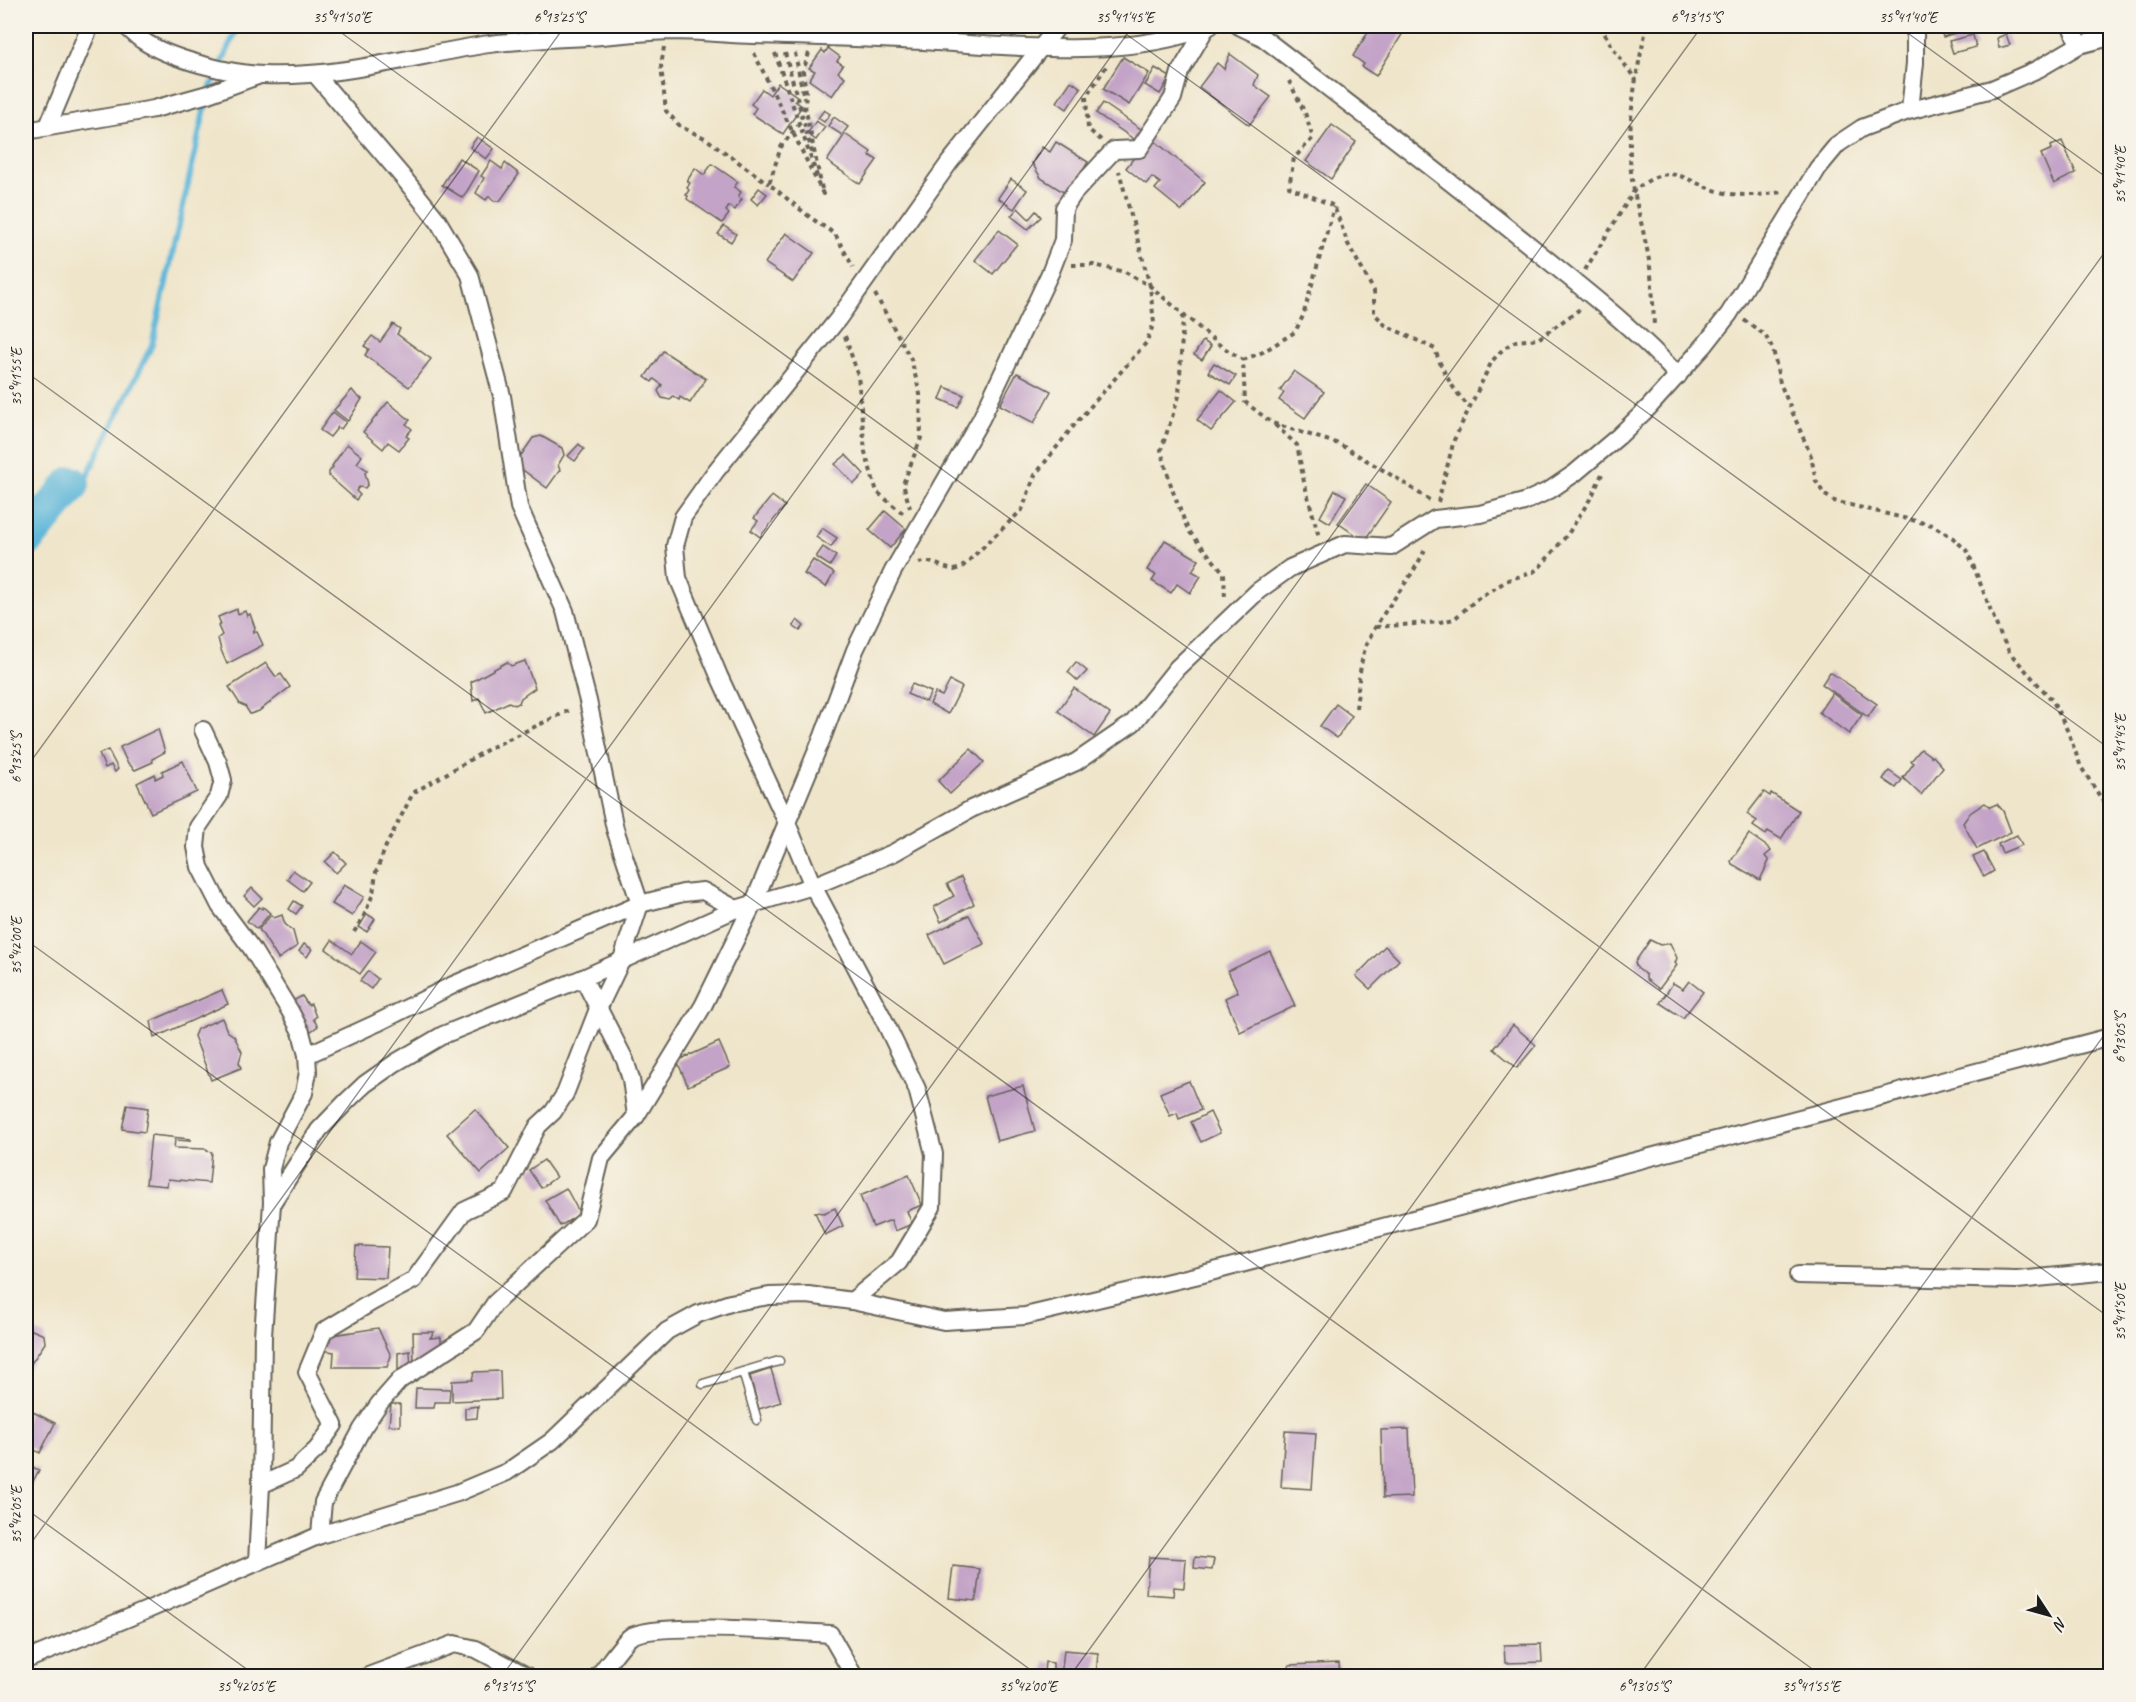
<svg xmlns="http://www.w3.org/2000/svg" width="2136" height="1702" font-family="Caveat,sans-serif">
	<rect width="100%" height="100%" fill="#f7f3e8"/>
	<filter id="ink" filterUnits="userSpaceOnUse"><feTurbulence type="fractalNoise" baseFrequency=".0167" numOctaves="2"/><feDisplacementMap in="SourceGraphic" scale="12" xChannelSelector="R" yChannelSelector="G"/><feConvolveMatrix kernelMatrix="1 2 1 2 8 2 1 2 1" color-interpolation-filters="sRGB"/></filter>
	<filter id="wash" filterUnits="userSpaceOnUse"><feTurbulence type="fractalNoise" baseFrequency=".008" numOctaves="4" result="noise"/><feDisplacementMap in="SourceGraphic" scale="24" xChannelSelector="R" yChannelSelector="G"/><feGaussianBlur stdDeviation="1.35" result="paint"/><feColorMatrix in="noise" values="0 0 0 0 0 0 0 0 0 0 0 0 0 0 0 0 0 1.4 0 .05"/><feComposite in="paint" operator="in"/></filter>
	<g filter="url(#wash)">
		<rect width="100%" height="100%" fill="#efe5ca"/>
		<g fill="none" stroke-linecap="round" stroke-linejoin="round">
			<path stroke="#5bb6d9" stroke-width="6" d="M26,507L87,476L152,345L208,94L238,26"/>
			<path stroke="#5bb6d9" stroke-width="36" d="M26,540L72,484"/>
		</g>
		<g id="blocks">
			<g fill="#c3a3c7">
				<path d="M798,26H828L823,33L807,32Z"/>
				<path d="M865,26H883L878,34Z"/>
				<path d="M1372,26H1391L1403,33L1376,76L1362,67L1364,64L1353,56Z"/>
				<path d="M1939,26H1976L1943,37Z"/>
				<path d="M2006,34L2010,45L1999,48L1997,38Z"/>
				<path d="M1973,35L1976,47L1953,53L1949,41Z"/>
				<path d="M828,48L840,57L837,61L843,65L838,72L845,77L832,96L809,80L815,71L809,68L822,50L825,53Z"/>
				<path d="M1230,54L1258,75L1254,85L1271,97L1249,125L1199,87L1217,63L1224,69Z"/>
				<path d="M1123,57L1149,73L1129,105L1103,89Z"/>
				<path d="M1155,68L1170,77L1160,94L1145,85Z"/>
				<path d="M1071,81L1081,88L1067,109L1057,102Z"/>
				<path d="M778,83L798,97L795,101L802,106L783,134L752,114L756,108L751,104L762,89L770,95Z"/>
				<path d="M1103,103L1145,132L1138,142L1096,113Z"/>
				<path d="M824,110L830,114L824,122L818,118Z"/>
				<path d="M834,117L848,127L842,135L828,126Z"/>
				<path d="M816,121L825,127L816,140L807,134Z"/>
				<path d="M1332,125L1356,142L1331,179L1306,161Z"/>
				<path d="M845,134L871,152L869,155L877,160L860,184L827,161Z"/>
				<path d="M477,137L494,149L486,159L470,147Z"/>
				<path d="M1150,137L1205,182L1182,211L1155,189L1160,183L1152,177L1146,184L1126,168Z"/>
				<path d="M2062,141L2076,173L2054,184L2041,154L2052,149L2051,146Z"/>
				<path d="M1056,142L1088,162L1068,195L1041,178L1032,163L1042,147L1050,152Z"/>
				<path d="M459,158L479,171L463,198L442,185Z"/>
				<path d="M491,161L502,169L505,163L519,174L500,201H494L489,196L486,200L476,193L484,178L481,176Z"/>
				<path d="M712,164L738,182L734,187L741,192L738,197L742,199L735,210L729,206L726,211L729,214L722,223L687,199L688,196L686,195L689,190L687,188L690,183L687,181L695,168L704,175Z"/>
				<path d="M1011,179L1027,190L1014,209L998,198Z"/>
				<path d="M759,188L767,194L758,205L751,199Z"/>
				<path d="M1018,208L1029,219L1036,211L1041,217L1028,229L1011,216Z"/>
				<path d="M724,226L736,234L731,242L718,234Z"/>
				<path d="M999,230L1017,244L993,274L975,260Z"/>
				<path d="M786,233L814,253L793,282L765,263Z"/>
				<path d="M393,324L400,329L397,334L431,359L409,387L365,355L369,349L364,346L372,336L380,342Z"/>
				<path d="M1203,341L1211,346L1202,360L1194,355Z"/>
				<path d="M663,351L706,379L690,403L680,397L679,400L673,396L670,400L662,398L658,391L662,385L654,379L652,382L645,377Z"/>
				<path d="M1214,363L1236,376L1230,385L1208,372Z"/>
				<path d="M1294,371L1324,392L1305,418L1279,400L1284,393L1280,390Z"/>
				<path d="M1017,373L1051,391L1034,423L1000,405Z"/>
				<path d="M945,387L964,395L958,407L940,399Z"/>
				<path d="M352,390L357,396L362,399L348,421L334,410Z"/>
				<path d="M1221,390L1236,402L1211,431L1197,420Z"/>
				<path d="M388,402L410,420L406,424L412,429L406,436L409,438L399,450L388,442L383,449L363,432Z"/>
				<path d="M333,412L346,422L341,429L338,427L330,437L320,430Z"/>
				<path d="M541,436L562,448L564,455L558,465L560,470L547,488L515,464L533,438Z"/>
				<path d="M347,444L362,456L357,463L367,470L365,473L368,484L365,488L359,487L356,491L360,495L356,500L329,476V472L333,467L332,466Z"/>
				<path d="M579,444L584,449L575,461L568,456Z"/>
				<path d="M846,455L864,474L854,484L835,464Z"/>
				<path d="M1366,484L1391,502L1364,541L1338,523Z"/>
				<path d="M1335,490L1346,496L1330,523L1320,517Z"/>
				<path d="M772,496L785,506L760,537L751,530L758,521L754,518Z"/>
				<path d="M885,511L906,529L890,548L869,530Z"/>
				<path d="M822,528L837,538L831,547L816,537Z"/>
				<path d="M1165,540L1199,560L1192,571L1201,576L1190,593L1177,584L1171,593L1152,581L1156,575L1147,570Z"/>
				<path d="M823,547L836,556L830,566L816,557Z"/>
				<path d="M813,560L834,573L826,587L804,574Z"/>
				<path d="M237,609L238,614L245,611L247,616L250,614L255,628L253,632H257L263,645L227,664L221,650L218,638L222,635L218,626L221,624L218,617Z"/>
				<path d="M797,620L804,626L800,631L793,626Z"/>
				<path d="M525,661L535,688L521,698L519,703L515,705L509,702L486,713L479,698L473,701L471,682L507,662L511,666Z"/>
				<path d="M1076,662L1087,671L1078,681L1068,672Z"/>
				<path d="M266,663L276,677L281,674L290,687L259,711L250,714L245,706L240,704L229,687Z"/>
				<path d="M1830,672L1877,704L1868,717L1822,684Z"/>
				<path d="M950,681L962,687L948,714L930,704L935,693L942,696Z"/>
				<path d="M912,684L931,692L926,702L907,694Z"/>
				<path d="M1074,688L1110,714L1094,737L1058,711Z"/>
				<path d="M1832,693L1862,715L1849,734L1819,712Z"/>
				<path d="M1336,704L1352,716L1337,738L1320,726Z"/>
				<path d="M158,729L165,752L152,759L153,762L135,770L127,762L120,747Z"/>
				<path d="M971,749L984,762L950,794L938,781Z"/>
				<path d="M1921,749L1932,757L1933,756L1943,767L1921,795L1903,778L1914,763L1911,761Z"/>
				<path d="M108,750L118,769L115,772L111,765L105,768L99,754Z"/>
				<path d="M183,761L197,792L151,813L137,783L155,774V779L163,775L162,771Z"/>
				<path d="M1889,771L1902,780L1896,788L1883,779Z"/>
				<path d="M1764,792L1770,796L1771,793L1799,811L1781,839L1768,831L1766,835L1753,826L1757,821L1747,814Z"/>
				<path d="M1985,803L1990,807L1997,804L2003,811L2011,832L1977,849L1963,823L1970,813Z"/>
				<path d="M1749,834L1769,848L1771,851L1765,856L1769,861L1760,880L1732,864L1731,861Z"/>
				<path d="M2017,835L2022,845L2002,853L1998,844Z"/>
				<path d="M335,852L346,863L336,873L325,862Z"/>
				<path d="M1984,852L1994,871L1984,877L1973,857Z"/>
				<path d="M293,870L310,882L303,891L287,879Z"/>
				<path d="M961,877L974,904L941,922L934,907L954,896L947,884Z"/>
				<path d="M344,885L364,897L352,916L332,904Z"/>
				<path d="M252,888L262,898L254,906L244,896Z"/>
				<path d="M294,901L302,906L296,914L289,909Z"/>
				<path d="M259,907L262,909L263,907L270,913L257,929L247,921Z"/>
				<path d="M367,914L375,919L367,932L359,927Z"/>
				<path d="M271,915L274,918L282,915L285,924L293,931L297,946L278,959L259,929Z"/>
				<path d="M969,915L984,944L944,964L929,935Z"/>
				<path d="M332,940L352,954L361,941L376,952L360,974L326,949Z"/>
				<path d="M1650,940L1660,945L1670,943L1677,958L1675,963L1677,965L1659,989L1646,979V975L1637,968L1635,962Z"/>
				<path d="M304,944L312,949L307,957L299,951Z"/>
				<path d="M1385,946L1399,960L1370,989L1356,976Z"/>
				<path d="M1270,951L1295,1006L1240,1032L1225,998L1238,992L1228,971Z"/>
				<path d="M368,971L378,979L371,989L360,981Z"/>
				<path d="M1689,981L1703,992L1683,1018L1660,1003L1673,983L1683,989Z"/>
				<path d="M222,990L228,1004L154,1038L151,1021Z"/>
				<path d="M302,996L308,1005L311,1004L316,1017L313,1019L318,1026L307,1034L291,1002Z"/>
				<path d="M222,1018L227,1031L234,1036L242,1052L239,1062L241,1068L211,1080L194,1036L197,1029Z"/>
				<path d="M1513,1025L1536,1045L1517,1068L1494,1049Z"/>
				<path d="M719,1042L730,1067L688,1086L677,1061Z"/>
				<path d="M1189,1081L1201,1110L1179,1119L1177,1113L1170,1116L1160,1093Z"/>
				<path d="M1023,1086L1035,1131L997,1141L985,1096Z"/>
				<path d="M127,1105L148,1108L145,1132L122,1129Z"/>
				<path d="M475,1109L509,1148L481,1173L447,1134Z"/>
				<path d="M1210,1112L1220,1133L1201,1142L1191,1122Z"/>
				<path d="M151,1135L190,1139V1141L175,1140L174,1148L206,1149L207,1151L212,1152L209,1183L168,1179L167,1186L146,1184Z"/>
				<path d="M544,1160L556,1177L541,1188L529,1170Z"/>
				<path d="M909,1175L922,1205L907,1211L912,1224L895,1231L891,1220L873,1227L860,1196Z"/>
				<path d="M566,1188L580,1214L560,1226L545,1200Z"/>
				<path d="M835,1208L843,1226L825,1235L815,1212L824,1213Z"/>
				<path d="M356,1246L388,1247L386,1278L354,1277Z"/>
				<path d="M26,1325L30,1328V1332L32,1330L44,1335L45,1343L26,1371Z"/>
				<path d="M378,1328L391,1356L387,1367H333L334,1352L322,1350L326,1336Z"/>
				<path d="M413,1332H434L430,1338L441,1337V1361L414,1362Z"/>
				<path d="M410,1351L411,1370L398,1371V1353Z"/>
				<path d="M771,1369L781,1402L759,1409L750,1376Z"/>
				<path d="M500,1371L501,1399L452,1401V1381L472,1380L474,1372Z"/>
				<path d="M416,1388L450,1389L449,1402H435L434,1408H415Z"/>
				<path d="M391,1404H400V1426L389,1425Z"/>
				<path d="M478,1406L477,1418L465,1419V1408Z"/>
				<path d="M29,1410L55,1423L40,1453L26,1446V1417Z"/>
				<path d="M1409,1429L1412,1497L1383,1498L1381,1430Z"/>
				<path d="M1285,1431L1316,1433L1312,1489L1281,1487Z"/>
				<path d="M26,1464L39,1470L31,1485L26,1483Z"/>
				<path d="M1149,1557L1186,1559L1184,1588L1174,1587L1173,1596L1146,1594Z"/>
				<path d="M1195,1557L1214,1559L1212,1570L1194,1568Z"/>
				<path d="M953,1566L980,1569L976,1601L949,1598Z"/>
				<rect x="2106" y="1642" width="4" height="33"/>
				<path d="M1541,1644L1542,1662L1505,1663L1504,1645Z"/>
				<path d="M1064,1650L1098,1653L1096,1676H1061Z"/>
				<path d="M1045,1662L1053,1663V1673H1044Z"/>
				<path d="M1339,1663L1340,1676H1290L1289,1665Z"/>
			</g>
		</g>
	</g>
	<g filter="url(#ink)">
		<use href="#blocks" fill-opacity="0" stroke="#666259" stroke-width="1.5"/>
		<g fill="none" stroke-linecap="round" stroke-linejoin="round">
			<g stroke="#666259" stroke-width="11">
				<g id="service">
					<path d="M743,1372L757,1420"/>
					<path d="M703,1384L779,1361"/>
				</g>
			</g>
			<g stroke="#666259" stroke-width="20">
				<g id="minor">
					<path d="M125,26C131,30 136,36 142,40C169,59 230,74 263,75C338,78 409,57 482,45C517,40 552,39 587,37C615,35 643,32 670,31C698,31 726,34 753,35C814,37 875,38 936,42C1023,47 1128,59 1210,26"/>
					<path d="M1239,26L1262,37C1351,105 1440,173 1528,244C1579,286 1633,326 1678,376"/>
					<path d="M2071,26L2079,45"/>
					<path d="M1910,110L1915,63V26"/>
					<path d="M48,126L90,26"/>
					<path d="M26,131L154,109L208,94L260,75"/>
					<path d="M203,730L218,762L223,780L219,796L198,827L196,847L200,867L220,906L252,949L290,1011L301,1032L307,1055L308,1072L304,1093L278,1142L271,1169L272,1203L263,1336L261,1485L257,1562"/>
					<path d="M583,978L625,1060L631,1079L636,1116"/>
					<path d="M307,1055L377,1023L453,985L640,904L683,893L703,891L736,909"/>
					<path d="M272,1203L319,1130L347,1101L365,1084L395,1063L443,1035L583,978L736,909L813,886L893,853L971,809L1076,762L1133,723L1177,668L1258,591L1290,568L1345,544L1391,547L1435,519L1480,514L1524,502L1550,490L1575,473L1619,436L1649,407L1704,346L1729,314L1818,168L1838,144L1862,128L1908,111L1992,89L2038,69L2079,45L2110,37"/>
					<path d="M1798,1275L2017,1280L2110,1271"/>
					<path d="M852,1301L899,1262L932,1207L934,1154L917,1089L883,1018L813,886L787,823L719,676L678,578L675,546L683,517L715,472L838,319L949,163L1058,26"/>
					<path d="M261,1485L296,1469L317,1449L334,1425L307,1372L324,1331L372,1302L414,1280L464,1211L504,1192L538,1126L553,1112L565,1094L598,1009L622,959L640,904L615,829L588,701L565,611L519,507L502,396L470,275L438,221L402,176L316,75"/>
					<path d="M320,1535L323,1502L362,1429L379,1404L400,1380L476,1331L495,1303L586,1219L601,1158L636,1116L703,1006L754,902L823,736L855,650L893,571L981,419L1051,271L1063,240L1064,208L1074,193L1114,150L1139,149L1173,98L1180,72L1206,28"/>
					<path d="M26,1660L145,1611L320,1535L457,1493L507,1472L552,1441L667,1331L698,1314L730,1303L769,1296L808,1295L852,1301L944,1321L1025,1316L1199,1275L2110,1037"/>
					<path d="M368,1676L454,1644L476,1649L527,1676"/>
					<path d="M598,1676C606,1667 621,1644 630,1637C652,1621 797,1632 830,1634L854,1676"/>
				</g>
			</g>
			<g stroke="#666259" stroke-width="4" stroke-dasharray="4.5 4.5" stroke-linecap="butt">
				<path d="M1600,26L1615,51L1636,80"/>
				<path d="M1647,26C1637,67 1629,111 1630,154C1630,183 1639,211 1645,240C1652,269 1653,297 1654,327"/>
				<path d="M664,47L661,66L666,111L681,127L705,138L769,184"/>
				<path d="M754,53L823,194L805,106"/>
				<path d="M775,53L818,179"/>
				<path d="M785,53L813,156"/>
				<path d="M795,53L804,99"/>
				<path d="M809,53L803,71L806,92L805,105L799,124L781,147L769,184L811,218L835,234L853,267"/>
				<path d="M1289,81L1305,113L1313,138L1294,158L1289,187L1334,206L1348,244L1374,291V313L1385,325L1435,349C1442,372 1454,391 1470,408"/>
				<path d="M1101,140L1088,129L1086,97L1107,65"/>
				<path d="M1072,265H1094L1125,272L1150,286L1221,346L1243,360L1245,402L1272,423L1339,444L1403,482L1432,502"/>
				<path d="M1585,270L1634,191C1673,158 1683,182 1721,192C1741,197 1762,195 1782,192"/>
				<path d="M875,294L911,359L920,394L921,438L903,484L910,508"/>
				<path d="M1183,315L1179,396L1161,450L1172,489L1188,530L1224,573L1225,598"/>
				<path d="M1744,320L1765,335L1773,349L1780,383L1811,456L1816,481L1824,494L1834,501L1932,525L1952,537L1968,552L2000,634L2010,653L2053,701L2068,732L2081,767L2110,812"/>
				<path d="M845,336L858,375L865,452L877,492L905,515"/>
				<path d="M1243,360L1263,352L1295,332L1303,316L1334,207"/>
				<path d="M1275,425L1297,445L1304,482L1319,537"/>
				<path d="M1438,502L1454,440L1492,361L1504,348L1516,341L1538,339L1580,309"/>
				<path d="M919,563C933,559 941,568 954,570L961,568L1022,510L1035,475L1071,429L1146,343L1154,323L1150,286L1119,171"/>
				<path d="M1376,627L1440,622L1454,619L1476,600L1508,580L1533,572L1539,568L1568,534L1592,496L1602,474"/>
				<path d="M1356,708C1359,686 1359,659 1369,639C1385,606 1412,580 1426,547"/>
				<path d="M354,932L363,918L373,894L376,872L386,846L413,793L492,747L572,709"/>
			</g>
			<use href="#service" stroke="#fff" stroke-width="8"/>
			<use href="#minor" stroke="#fff" stroke-width="16"/>
		</g>
	</g>
	<path fill="none" stroke="#1c1c1c" stroke-width="1.5" stroke-opacity="0.45" d="M332,26L2110,1318M1115,26L2110,749M1898,26L2110,180M26,372L1822,1676M26,768L565,26M26,940L1039,1676M26,1509L256,1676M26,1550L1133,26M502,1676L1702,26M1070,1676L2110,245M1639,1676L2110,1027"/>
	<rect width="2136" height="1702" fill="none" stroke="#f7f3e8" stroke-width="66"/>
	<g transform="translate(2049 1615) rotate(126)" stroke="#f7f3e8" stroke-width="4.5" paint-order="stroke">
	<path d="M0-4.5L10 22L0 15L-10 22Z" fill="#1c1c1c"/>
	<text y="-9" font-size="16" font-weight="bold" text-anchor="middle" fill="#1c1c1c">N</text>
	</g>
	<rect x="33" y="33" width="2070" height="1636" fill="none" stroke="#1c1c1c" stroke-width="2"/>
	<g font-size="15" text-anchor="middle" fill="#1c1c1c">
		<text x="342" y="22">35°41'50"E</text>
		<text x="559" y="22">6°13'25"S</text>
		<text x="1125" y="22">35°41'45"E</text>
		<text x="1696" y="22">6°13'15"S</text>
		<text x="1908" y="22">35°41'40"E</text>
		<text transform="translate(2120 175) rotate(-90)" y="5">35°41'40"E</text>
		<text transform="translate(16 377) rotate(-90)" y="5">35°41'55"E</text>
		<text transform="translate(2120 743) rotate(-90)" y="5">35°41'45"E</text>
		<text transform="translate(16 758) rotate(-90)" y="5">6°13'25"S</text>
		<text transform="translate(16 946) rotate(-90)" y="5">35°42'00"E</text>
		<text transform="translate(2120 1038) rotate(-90)" y="5">6°13'05"S</text>
		<text transform="translate(2120 1312) rotate(-90)" y="5">35°41'50"E</text>
		<text transform="translate(16 1515) rotate(-90)" y="5">35°42'05"E</text>
		<text x="246" y="1691">35°42'05"E</text>
		<text x="508" y="1691">6°13'15"S</text>
		<text x="1028" y="1691">35°42'00"E</text>
		<text x="1644" y="1691">6°13'05"S</text>
		<text x="1811" y="1691">35°41'55"E</text>
	</g>
</svg>
